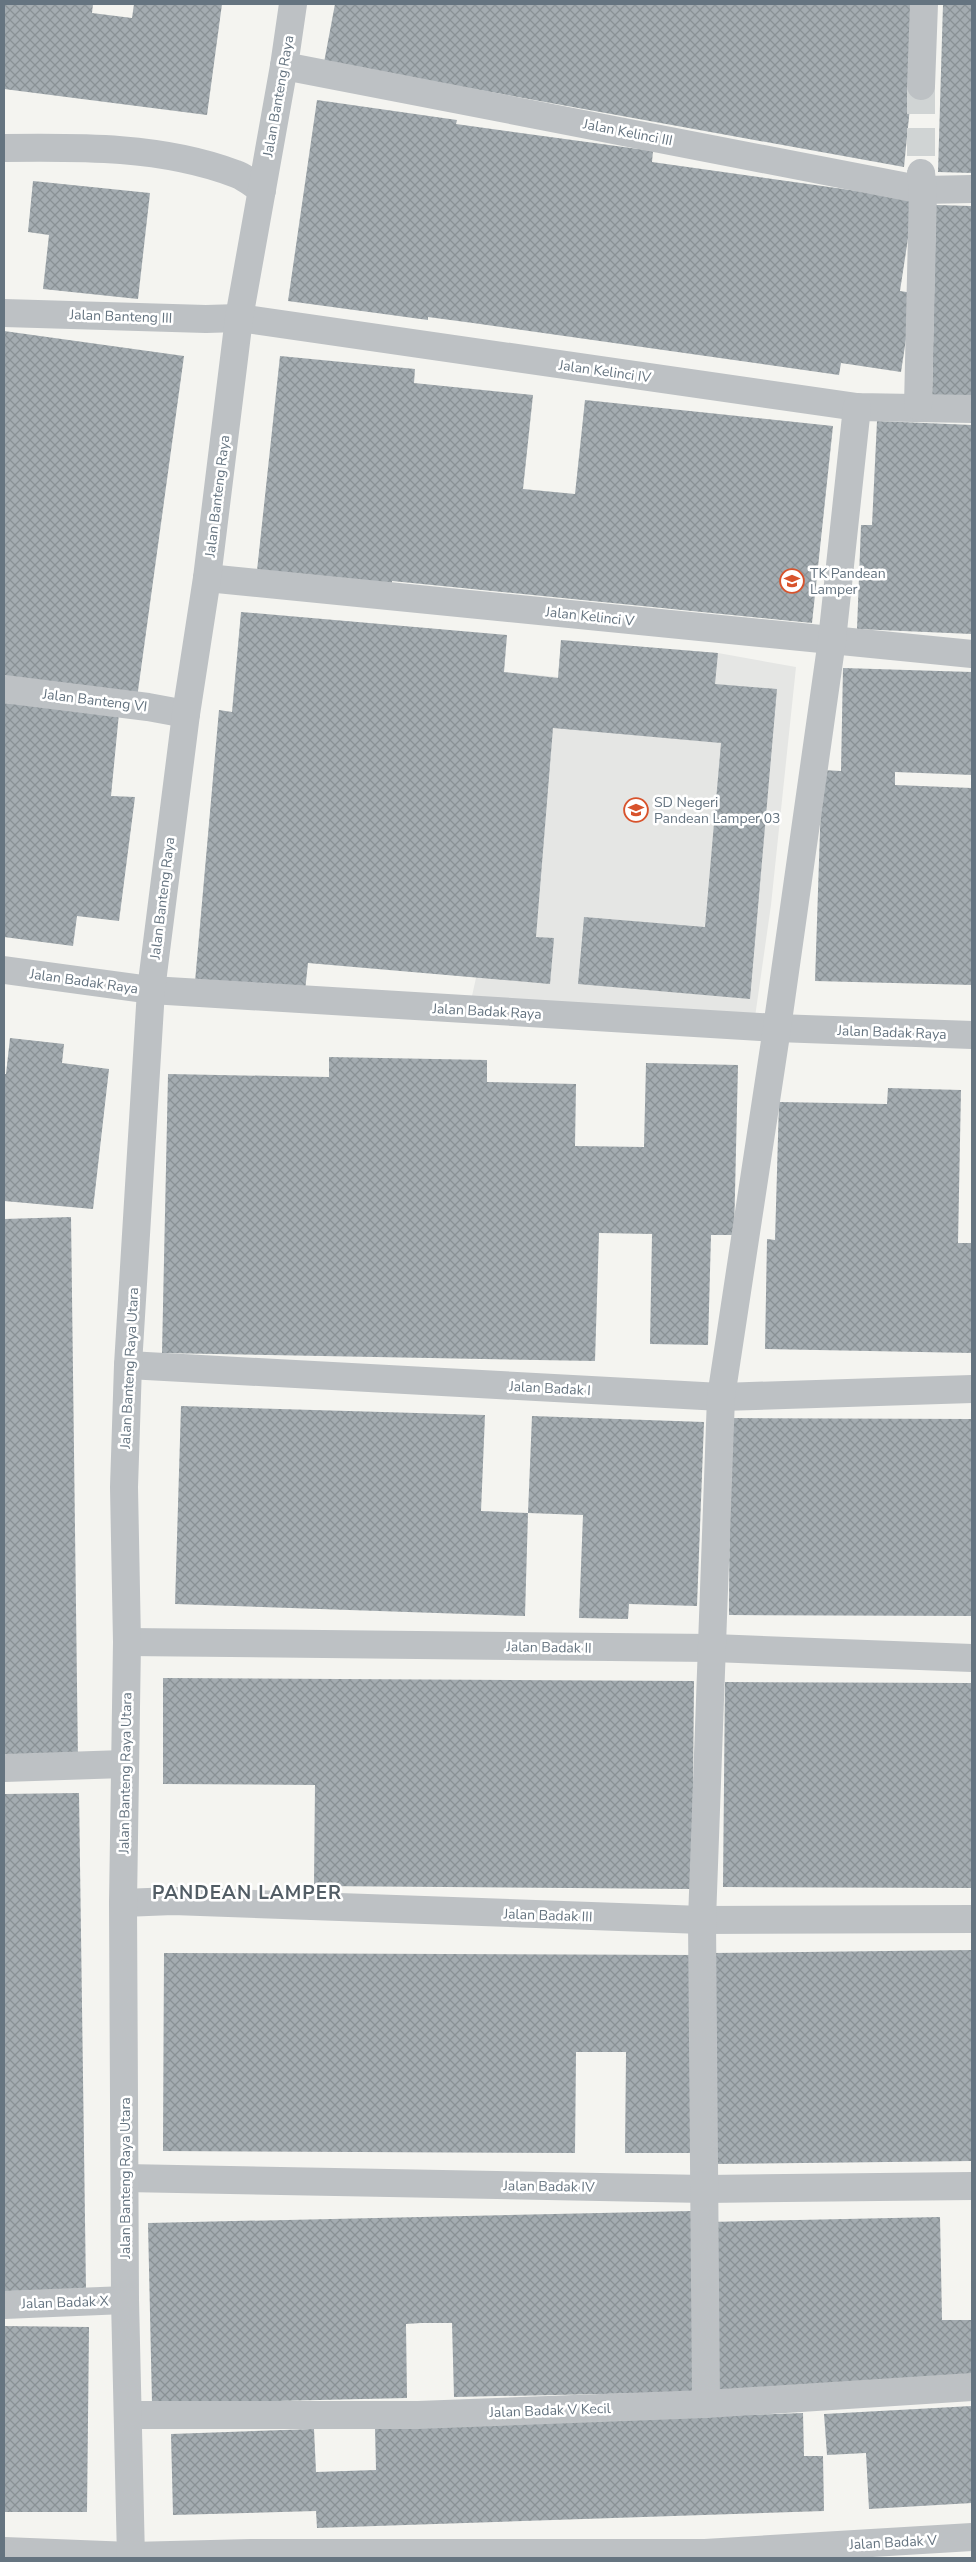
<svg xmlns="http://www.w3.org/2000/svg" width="976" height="2562" font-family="'Nunito Sans',sans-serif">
	<defs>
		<pattern id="building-cross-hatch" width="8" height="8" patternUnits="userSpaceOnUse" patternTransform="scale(1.25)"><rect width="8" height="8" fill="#a4acb1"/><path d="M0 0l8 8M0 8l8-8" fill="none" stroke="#899195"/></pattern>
	</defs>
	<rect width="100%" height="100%" fill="#f4f4f0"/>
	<path fill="#e5e6e4" d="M561,640L718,653L796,667L771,905L755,1017L472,996L476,978L504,672L558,677Z"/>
	<g fill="url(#building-cross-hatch)">
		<path d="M4,4H93L92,13L132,18L134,4H222L207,115L4,89Z"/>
		<path d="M335,4H914V67L904,167L446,84L323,68Z"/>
		<path d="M943,4H972V173L938,172Z"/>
		<path d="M317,100L457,120L456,124L653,151L652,162L914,199L900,291L913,293L901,372L841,363L839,375L473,323L428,317V320L288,301Z"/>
		<path d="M33,181L150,193L138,299L43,289L49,235L28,232Z"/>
		<path d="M936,205L972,206V398L932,397Z"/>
		<path d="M4,331L184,356L137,698L4,681Z"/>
		<path d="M280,356L415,369L414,383L533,395L523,489L575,494L585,400L833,426L812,623L392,581L391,593L256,580Z"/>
		<path d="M877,421L972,425V634L857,629L861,525H872Z"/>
		<path d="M241,612L507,635L504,672L558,678L561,640L718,653L715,684L777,689L750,999L578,984L584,917L705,927L721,743L553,728L536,937L554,938L550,984L308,963L305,991L195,982L219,710L232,712Z"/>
		<path d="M843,668L972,672V775L895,772V785L972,788V985L815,981L822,770L841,771Z"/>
		<path d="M4,703L119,713L111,796L135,797L119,921L77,916L73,946L4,937Z"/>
		<path d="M10,1038L64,1044L62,1063L109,1069L93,1209L4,1201V1074H6Z"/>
		<path d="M329,1057L487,1060V1082L576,1084L575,1146L644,1147L646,1063L738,1065L734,1235H711L708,1345L650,1344L652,1234L599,1233L595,1361L162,1353L168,1074L329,1077Z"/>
		<path d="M888,1088L961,1090L958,1243H972V1353L765,1349L767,1239L775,1240L779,1102L887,1104Z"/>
		<path d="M71,1217L78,1763L4,1764V1219Z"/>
		<path d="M181,1406L485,1415L481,1511L528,1513L525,1616L175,1604Z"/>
		<path d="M532,1416L704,1422L697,1606L629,1604L628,1619L579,1618L583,1515L528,1513Z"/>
		<path d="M730,1418L972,1419V1616L729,1615Z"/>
		<path d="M163,1678L694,1681L692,1889L314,1886L315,1785L163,1784Z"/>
		<path d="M725,1682L972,1683V1888L723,1887Z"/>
		<path d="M79,1793L86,2290L4,2291V1794Z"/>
		<path d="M972,1950V2161L714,2164L712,1953Z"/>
		<path d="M164,1953L696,1955L694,2153H625L626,2052H576L575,2153L163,2151Z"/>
		<path d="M692,2211L696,2392L454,2397L452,2323H421L406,2324L407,2398L152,2404L148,2223Z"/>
		<path d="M940,2217L942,2320H972V2377L713,2391L709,2222Z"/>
		<path d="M4,2326L89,2327L87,2512H4Z"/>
		<path d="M972,2406V2503L869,2509L866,2453L827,2455L824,2414Z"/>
		<path d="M803,2413L804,2456H823L824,2511L317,2528L316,2511L173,2515L171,2434L314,2429L316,2472L376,2470L375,2428Z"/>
	</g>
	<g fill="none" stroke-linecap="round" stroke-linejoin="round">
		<path stroke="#d0d4d4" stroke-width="28" stroke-dasharray="28 14" stroke-linecap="butt" d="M921,86V172"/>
		<g stroke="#bdc1c4" stroke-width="28">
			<path d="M284,66L923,190L972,189"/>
			<path d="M921,86L924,4"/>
			<path d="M4,148C80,147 163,146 236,174C245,177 254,185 262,190"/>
			<path d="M4,313L206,319L239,318L857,407L972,409"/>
			<path d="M918,406L923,190L921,173"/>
			<path d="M207,578L972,654"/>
			<path d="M4,689L148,707L186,714"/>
			<path d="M4,970L151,990L777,1028L972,1035"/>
			<path d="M128,1365L721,1397L972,1389"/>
			<path d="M127,1642L713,1648L972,1658"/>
			<path d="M4,1768L124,1764"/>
			<path d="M123,1903L173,1901L702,1920L972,1919"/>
			<path d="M125,2178L705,2189L972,2186"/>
			<path d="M4,2305L125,2300"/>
			<path d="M706,2404L702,1920L721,1397L777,1028L832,640L857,407"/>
			<path d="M128,2415H418L706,2404L972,2387"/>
			<path d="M4,2551L131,2556L251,2553H705L972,2537"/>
			<path d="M131,2558L125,2300L123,1903L127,1642L124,1487L128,1365L151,990L186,714L207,578L239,318L284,66L293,4"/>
		</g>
	</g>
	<defs>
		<g id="school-ring" transform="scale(1.25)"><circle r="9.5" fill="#fff" stroke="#d8532c" stroke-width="1.5"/><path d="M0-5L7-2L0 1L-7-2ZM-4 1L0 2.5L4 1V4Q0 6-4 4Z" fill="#d8532c"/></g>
	</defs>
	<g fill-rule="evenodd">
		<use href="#school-ring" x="792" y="581"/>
		<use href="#school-ring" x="636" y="810"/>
	</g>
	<g text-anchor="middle" stroke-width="5" stroke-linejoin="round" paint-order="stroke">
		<g font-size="14" fill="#657480" stroke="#fff">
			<text transform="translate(278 96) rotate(-80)" y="5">Jalan Banteng Raya</text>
			<text transform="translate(628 132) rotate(11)" y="5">Jalan Kelinci III</text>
			<text transform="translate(121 316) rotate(2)" y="5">Jalan Banteng III</text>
			<text transform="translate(605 371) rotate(8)" y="5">Jalan Kelinci IV</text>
			<text transform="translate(217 496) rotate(-83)" y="5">Jalan Banteng Raya</text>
			<text transform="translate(590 616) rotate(6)" y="5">Jalan Kelinci V</text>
			<text transform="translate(95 700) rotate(7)" y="5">Jalan Banteng VI</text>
			<text transform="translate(162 898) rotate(-83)" y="5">Jalan Banteng Raya</text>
			<text transform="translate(84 981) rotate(8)" y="5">Jalan Badak Raya</text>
			<text transform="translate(487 1011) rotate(3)" y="5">Jalan Badak Raya</text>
			<text transform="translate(892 1032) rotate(2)" y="5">Jalan Badak Raya</text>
			<text transform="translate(129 1368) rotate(-87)" y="5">Jalan Banteng Raya Utara</text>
			<text transform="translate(550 1388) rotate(3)" y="5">Jalan Badak I</text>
			<text transform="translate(549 1647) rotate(1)" y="5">Jalan Badak II</text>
			<text transform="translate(125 1773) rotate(-89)" y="5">Jalan Banteng Raya Utara</text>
			<text transform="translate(548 1915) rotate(2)" y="5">Jalan Badak III</text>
			<text transform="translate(125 2178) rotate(-90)" y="5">Jalan Banteng Raya Utara</text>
			<text transform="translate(549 2186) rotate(1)" y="5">Jalan Badak IV</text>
			<text transform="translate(65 2302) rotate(-2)" y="5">Jalan Badak X</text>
			<text transform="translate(550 2410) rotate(-2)" y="5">Jalan Badak V Kecil</text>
			<text transform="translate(893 2542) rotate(-3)" y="5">Jalan Badak V</text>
		</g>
		<g font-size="14" fill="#657480" stroke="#fff" text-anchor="start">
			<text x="810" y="578">TK Pandean<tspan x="810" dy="16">Lamper</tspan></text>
			<text x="654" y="807">SD Negeri<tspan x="654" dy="16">Pandean Lamper 03</tspan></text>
		</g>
		<g font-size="19" font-weight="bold" letter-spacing="1" fill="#525d65" stroke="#fff">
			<text x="247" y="1899">PANDEAN LAMPER</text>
		</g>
	</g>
	<rect width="976" height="2562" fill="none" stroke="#657480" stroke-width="10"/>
</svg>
